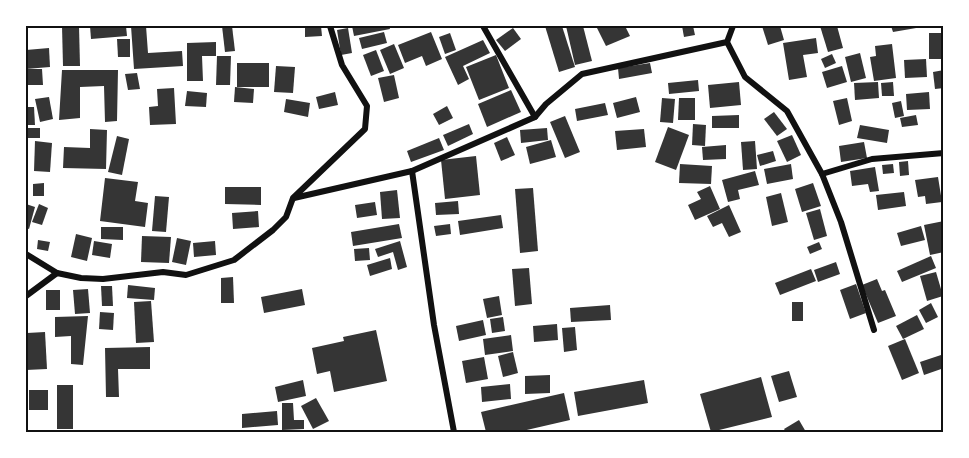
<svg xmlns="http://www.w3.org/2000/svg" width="969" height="458" font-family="Jost,sans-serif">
	<rect width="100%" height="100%" fill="#fff"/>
	<g fill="#353535">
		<path d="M62,26H79L80,66H63Z"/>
		<path d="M90,26H126L127,36L91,39Z"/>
		<path d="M131,26H146L148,53L182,51L183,66L134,69Z"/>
		<path d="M222,26H232L235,51L225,52Z"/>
		<path d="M305,26H321L322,36L305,37Z"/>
		<path d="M352,26H389L390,29L354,36Z"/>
		<path d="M545,26H562L575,67L559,72Z"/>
		<path d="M566,26H583L592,61L575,65Z"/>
		<path d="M602,26H625L630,36L606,46L597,28Z"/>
		<path d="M682,26H693L695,35L684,37Z"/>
		<path d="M762,26H780L784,40L768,45Z"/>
		<path d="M820,26H837L843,48L828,52Z"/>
		<path d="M891,26H922V27L893,32Z"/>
		<path d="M348,28L352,53L341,55L337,30Z"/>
		<path d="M513,28L521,39L505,51L496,40Z"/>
		<path d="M384,32L387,43L362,49L359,38Z"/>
		<path d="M431,32L442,59L426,66L422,56L405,63L398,45Z"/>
		<path d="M450,33L456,50L445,54L439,37Z"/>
		<rect x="929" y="33" width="15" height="26"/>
		<path d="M816,38L818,53L803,55L807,77L789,80L783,43Z"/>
		<path d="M117,39H130V57H118Z"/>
		<path d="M483,40L490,53L463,66L469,79L458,85L445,57Z"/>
		<path d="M216,42V56H202L203,81H187V43Z"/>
		<path d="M394,44L404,68L390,74L380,50Z"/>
		<path d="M892,44L896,78L874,81L870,57L876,56L875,46Z"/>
		<path d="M49,48L50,67L26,69V50Z"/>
		<path d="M376,50L384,71L371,76L363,55Z"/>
		<path d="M860,53L866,78L851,82L845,57Z"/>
		<path d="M832,54L836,63L825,68L821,59Z"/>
		<path d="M496,55L509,88L479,100L466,67Z"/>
		<path d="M217,56H231L230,85H216Z"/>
		<path d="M926,59L927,77L905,78L904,60Z"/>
		<rect x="237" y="63" width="32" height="24"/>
		<path d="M650,63L652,73L619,79L618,68Z"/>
		<path d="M276,66L295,67L293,93L274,92Z"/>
		<path d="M842,66L847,82L827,88L822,72Z"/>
		<path d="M26,69H42L43,85H26Z"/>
		<path d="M62,70H118L117,121L105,122L104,86L80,87V118L59,120Z"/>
		<path d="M944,70V88L935,89L933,72Z"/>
		<path d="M137,73L140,89L128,90L125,74Z"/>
		<path d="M394,75L399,98L384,102L378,78Z"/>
		<path d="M698,80L699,91L669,94L668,83Z"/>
		<path d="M739,82L741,105L710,108L708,85Z"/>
		<path d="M878,82L879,98L855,100L854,83Z"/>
		<path d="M893,82L894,96H882L881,83Z"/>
		<path d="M235,87L254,89L253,103L234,102Z"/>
		<path d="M174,88L176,124L150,125L149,107L158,106L157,89Z"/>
		<path d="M511,90L521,112L487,127L478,104Z"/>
		<path d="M187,91L207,93L206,107L185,106Z"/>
		<path d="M335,92L338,105L319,109L316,97Z"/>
		<path d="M929,92L930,109L907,110L906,94Z"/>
		<path d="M49,97L53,119L40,122L35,99Z"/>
		<path d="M636,97L640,112L617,118L613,103Z"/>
		<path d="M662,98L675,99L673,123L660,122Z"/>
		<path d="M679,98H695V120H678Z"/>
		<path d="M847,98L852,121L839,125L833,101Z"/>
		<path d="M286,99L310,103L308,117L284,112Z"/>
		<path d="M901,101L904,116L895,118L892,103Z"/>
		<path d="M605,103L608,115L577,121L575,109Z"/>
		<path d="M447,106L453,118L439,125L433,114Z"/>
		<path d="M26,107H34L35,125H26Z"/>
		<path d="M774,112L787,129L777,136L764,119Z"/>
		<path d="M739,115V128H712V116Z"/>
		<path d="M916,115L918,125L902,127L900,118Z"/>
		<path d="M565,116L580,152L565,158L550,122Z"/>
		<path d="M469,124L473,134L448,146L443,135Z"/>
		<path d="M693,124L706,125L705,146L692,145Z"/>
		<path d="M860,125L889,130L887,143L857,138Z"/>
		<path d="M668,127L689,135L676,170L655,162Z"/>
		<rect x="26" y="128" width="14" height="10"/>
		<path d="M547,128L548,140L521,143L520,130Z"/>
		<path d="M90,129L107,130L106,169L63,168L64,147L90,148Z"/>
		<path d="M644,129L646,147L617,150L615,131Z"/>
		<path d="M792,135L801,155L787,162L777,141Z"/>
		<path d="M117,136L129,139L122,175L108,172Z"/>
		<path d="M507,137L515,155L501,161L494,143Z"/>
		<path d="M439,138L444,150L411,162L407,151Z"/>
		<path d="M551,140L556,157L530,164L526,147Z"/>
		<path d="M35,141L52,143L50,172L34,171Z"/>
		<path d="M755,141L757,169L743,170L741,142Z"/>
		<path d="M864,142L867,158L841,162L839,146Z"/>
		<path d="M726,145V159L703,160L702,147Z"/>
		<path d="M773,151L776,161L760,166L757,155Z"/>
		<path d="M476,156L480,195L445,199L441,160Z"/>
		<path d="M908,161L909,175L900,176L899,162Z"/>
		<path d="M680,164L712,166L711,184L679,183Z"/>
		<path d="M791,164L793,179L767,184L764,169Z"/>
		<path d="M893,164L894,173L883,174L882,165Z"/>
		<path d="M875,167L879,191L870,192L868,184L852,186L850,171Z"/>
		<path d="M755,171L759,185L738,190L740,199L728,202L722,180Z"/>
		<path d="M938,177L942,202L926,204L925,196L918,197L915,180Z"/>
		<path d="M105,178L138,182L135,201L148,203L145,227L100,221Z"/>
		<path d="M44,183V196H33V184Z"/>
		<path d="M813,183L821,206L802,212L795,189Z"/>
		<path d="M710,186L720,209L695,220L688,205L701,199L697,192Z"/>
		<path d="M225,187H261V205L225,204Z"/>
		<path d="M533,188L538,251L520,253L515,189Z"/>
		<path d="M397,190L400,218L382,219L380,192Z"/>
		<path d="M904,192L906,206L878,210L876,195Z"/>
		<path d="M781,193L788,222L772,226L766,197Z"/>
		<path d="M155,196L169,197L166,232L152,231Z"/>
		<path d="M458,201L459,214L436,215L435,203Z"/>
		<path d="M375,202L377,215L357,218L355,205Z"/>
		<path d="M26,204L35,207L29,229L26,228Z"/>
		<path d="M39,204L48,208L42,225L32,222Z"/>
		<path d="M729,205L741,232L729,237L722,223L713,227L707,216Z"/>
		<path d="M820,209L827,236L814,240L806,213Z"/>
		<path d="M258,211L259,227L233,229L232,213Z"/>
		<path d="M501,215L503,228L460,235L458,221Z"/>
		<path d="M944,221V252L930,255L924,225Z"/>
		<path d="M399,224L402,238L353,246L351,232Z"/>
		<path d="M450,224L451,234L436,236L434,226Z"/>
		<path d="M921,226L925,240L901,246L897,233Z"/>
		<path d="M101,227H123V240L101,239Z"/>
		<path d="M76,234L92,238L87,261L71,257Z"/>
		<path d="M142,236L171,237L169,263L141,262Z"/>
		<path d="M177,238L191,241L186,265L172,262Z"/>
		<path d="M38,240L50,242L48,251L37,249Z"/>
		<path d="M94,241L112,244L110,258L92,255Z"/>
		<path d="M215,241L216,255L194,257L193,243Z"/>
		<path d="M400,241L407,267L398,270L393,252L378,257L375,249Z"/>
		<path d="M819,242L822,249L810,254L807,247Z"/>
		<path d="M369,248L370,260L355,261L354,249Z"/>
		<path d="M931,256L936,268L902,282L897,271Z"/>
		<path d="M390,258L392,269L370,276L367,265Z"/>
		<path d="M836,262L840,274L818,282L814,270Z"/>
		<path d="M529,268L532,304L515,306L512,269Z"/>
		<path d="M811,269L816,281L780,295L775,283Z"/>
		<path d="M936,272L943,296L927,301L920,276Z"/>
		<path d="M233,277L234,303H221V278Z"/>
		<path d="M877,279L882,291L885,290L896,316L878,323L862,285Z"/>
		<path d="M856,284L866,313L850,319L840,290Z"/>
		<path d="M128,285L155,288L154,300L127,298Z"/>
		<path d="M101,286H112L113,306H102Z"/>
		<path d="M88,289L90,313L75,314L73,290Z"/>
		<path d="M302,289L305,305L264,313L261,297Z"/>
		<rect x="46" y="290" width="14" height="20"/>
		<path d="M499,296L502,315L487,318L483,299Z"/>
		<path d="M151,301L154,342L136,343L134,302Z"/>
		<rect x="792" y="302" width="11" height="19"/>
		<path d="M931,303L938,317L926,323L919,310Z"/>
		<path d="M610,305L611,320L571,322L570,308Z"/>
		<path d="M100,312L114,313L113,330L99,329Z"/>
		<path d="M917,315L924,329L903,339L896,326Z"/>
		<path d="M88,316L83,365L71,364V336L55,337V317Z"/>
		<path d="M503,317L505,331L492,333L490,319Z"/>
		<path d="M483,320L486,335L459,341L456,326Z"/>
		<path d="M557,324L558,340L534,342L533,326Z"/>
		<path d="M575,327L577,350L564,352L562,328Z"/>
		<path d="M376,330L387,381L334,392L330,371L317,374L312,348L344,341L343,337Z"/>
		<path d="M45,332L47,369L26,370L27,333Z"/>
		<path d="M511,335L513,351L485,355L483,339Z"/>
		<path d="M905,339L919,373L902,380L888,346Z"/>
		<path d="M150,347V369H118L119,397H106L105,348Z"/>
		<path d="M513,352L518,373L503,377L498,356Z"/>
		<path d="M944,354V368L924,375L920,362Z"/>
		<path d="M484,357L488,379L466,383L462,361Z"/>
		<path d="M789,371L797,397L779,402L771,376Z"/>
		<path d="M550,375V393L525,394V376Z"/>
		<path d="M761,377L772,417L711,432L700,394Z"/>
		<path d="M303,380L306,396L278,402L275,387Z"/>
		<path d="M644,380L648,403L578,416L574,392Z"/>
		<path d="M510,384L511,399L482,402L481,387Z"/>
		<rect x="57" y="385" width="16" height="44"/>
		<rect x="29" y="390" width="19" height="20"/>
		<path d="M564,393L570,420L518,432H486L481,412Z"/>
		<path d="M316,398L329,421L313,429L301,406Z"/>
		<path d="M282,403H293L294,420H304V429L282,430Z"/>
		<path d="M277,411L278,425L242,428V414Z"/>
		<path d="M799,420L806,432H786L784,429Z"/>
	</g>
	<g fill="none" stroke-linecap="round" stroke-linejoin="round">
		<g stroke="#111" stroke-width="6">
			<path d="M483,26L535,117"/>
			<path d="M727,42L745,77L787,111L822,174L841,222L874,330"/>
			<path d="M412,171L434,325L454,432"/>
			<path d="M822,174L872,159L944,153"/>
			<path d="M294,198L412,171L535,117L546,104L582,74L727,42L733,26"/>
			<path d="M26,254L57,273"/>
			<path d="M26,296L57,273L81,278L103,279L163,272L186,275L234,260L273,230L286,217L293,198L365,129L367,106L342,65L330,26"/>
		</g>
	</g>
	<rect width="969" height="458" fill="none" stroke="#ffffff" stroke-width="54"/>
	<rect x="27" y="27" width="915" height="404" fill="none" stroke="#111" stroke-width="2"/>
</svg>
